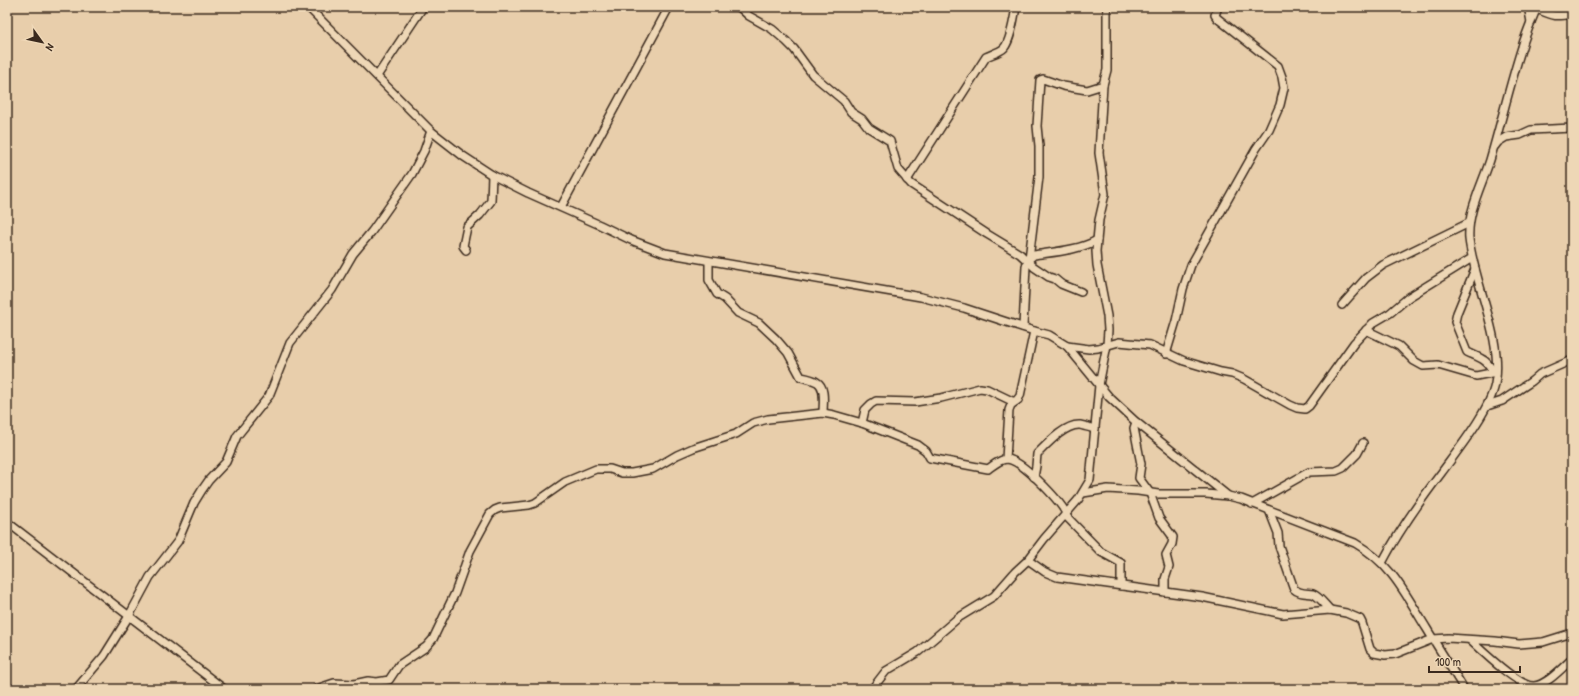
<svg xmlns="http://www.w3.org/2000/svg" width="1579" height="696" font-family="'Patrick Hand',sans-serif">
	<rect width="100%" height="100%" fill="#e8ceab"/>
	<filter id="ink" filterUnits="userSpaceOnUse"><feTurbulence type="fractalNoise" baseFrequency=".025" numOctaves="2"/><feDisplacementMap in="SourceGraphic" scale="8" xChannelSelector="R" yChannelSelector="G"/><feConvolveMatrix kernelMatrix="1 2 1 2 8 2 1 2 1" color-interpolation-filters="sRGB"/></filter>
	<g filter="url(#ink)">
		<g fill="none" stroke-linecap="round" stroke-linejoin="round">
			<g stroke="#3b2a1e" stroke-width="10">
				<g id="street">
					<path d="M308,7L431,131L463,156L492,175L528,193L600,225L631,240L665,253L921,297L964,308L1034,331L1049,335L1067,346L1109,397L1136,422L1228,496L1241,499L1355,543C1393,565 1405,594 1427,629C1439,649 1452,669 1464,689"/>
					<path d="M739,7L749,16L772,29L786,41L794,49L813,75L844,101L851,112L862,119L869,128L890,141L898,169L911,184L987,234L1020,254L1034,267L1049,277L1055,279L1061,284L1081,292"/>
					<path d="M1530,7L1529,11L1531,22"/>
					<path d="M1537,9C1554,16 1554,17 1572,14"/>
					<path d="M377,76L423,7"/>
					<path d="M1495,146L1498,142L1506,137L1520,135L1531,130L1572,128"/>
					<path d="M907,180L986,57C992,54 1000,52 1004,48C1011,40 1014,18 1016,7"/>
					<path d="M561,207L669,7"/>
					<path d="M466,250L463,246L467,227L480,215L491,201L492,175"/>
					<path d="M1029,259L1039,177V146L1037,126L1040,80L1043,79L1063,86L1087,90L1103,85"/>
					<path d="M709,262V280L717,294L725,299L738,313L759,323L776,339L788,353L801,377C806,378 812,379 817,382C826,387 823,404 823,413"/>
					<path d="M1475,269L1457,313L1455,322L1467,352C1480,358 1487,359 1493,372"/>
					<path d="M1342,305L1366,278L1383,265L1469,223"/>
					<path d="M1023,327L1026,266L1029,259L1034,255C1054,252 1080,250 1097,240"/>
					<path d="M1366,330L1399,346L1414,361L1423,366L1438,365L1476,376L1496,372"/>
					<path d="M1067,346L1089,349L1098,348L1119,342L1150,345L1184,361L1221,372L1232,374L1244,379L1290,405L1297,408L1305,409L1309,406L1354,343L1373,323L1390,313L1409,297L1472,258"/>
					<path d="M1166,354L1176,321L1183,289L1191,265L1256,149L1269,130L1280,105L1284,88L1282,77L1278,66L1217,18L1215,15L1218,7"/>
					<path d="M1487,406L1502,401L1532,381L1540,374L1572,360"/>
					<path d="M1136,422L1134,428L1141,464L1139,478L1150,493L1159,518L1173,537L1172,544L1166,555L1169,567L1165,579V592"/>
					<path d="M862,423L865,410L871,404L876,401L915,402L941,398L980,388L987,389L1012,401H1016L1020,396L1034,331"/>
					<path d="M1006,459L1009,410L1011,405L1018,400"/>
					<path d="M1034,477L1036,466L1037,454C1047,444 1065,424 1080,425C1085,426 1091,428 1095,429"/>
					<path d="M1083,493L1108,489L1138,491L1158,494H1206L1228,496"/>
					<path d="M1252,504L1309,472L1336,471L1343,468L1357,454L1363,443"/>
					<path d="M1269,510L1278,533L1279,546L1294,589C1299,594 1306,593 1313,594C1320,597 1325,605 1330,610"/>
					<path d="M1065,515L1101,552L1121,563V586"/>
					<path d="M7,522L224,689"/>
					<path d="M1028,560L1045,572L1057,577L1202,597L1283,614L1330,610L1346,613L1360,619L1362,623L1370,649L1374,653L1385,655L1395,654L1433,639L1448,638L1495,641L1519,644L1543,642L1572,633"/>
					<path d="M1382,563C1399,530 1420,501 1442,472C1458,450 1490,410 1495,384C1504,341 1474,283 1469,239C1467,212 1482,185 1490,160C1501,123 1510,84 1522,47C1526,33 1532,20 1537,7"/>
					<path d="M1470,640C1482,651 1519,687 1534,686C1547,685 1563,667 1572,659"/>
					<path d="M76,689L104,656L129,616L150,577L178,541L194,503L202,490L209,480L226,462L237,436L269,396L290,343L332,290L353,254L372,231L412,174L424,151L431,131"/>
					<path d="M316,689L334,683L354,684L368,681L377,682L389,680L399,665L426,647L433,639L455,593L470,551L490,514L495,510L500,508L529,505L535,503L565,482L596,469H610L622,473H632L653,469L677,455L693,448L736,434L753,423L768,419L823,413L834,415L862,423L918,445L926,451L930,458L988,469C994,465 1000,459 1007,459C1022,460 1059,500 1066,513"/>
					<path d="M872,689L886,671L918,652L958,618L994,596L1015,572L1028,560L1044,539L1078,500L1090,480L1099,385L1107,345L1108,330L1107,316L1097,265L1096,251L1099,220L1105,194L1099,153L1103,85L1107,70V7"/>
				</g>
			</g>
			<use href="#street" stroke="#eed7b6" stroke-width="7"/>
		</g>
	</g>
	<rect width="1579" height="696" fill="none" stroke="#eed7b6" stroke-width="24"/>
	<rect x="12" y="12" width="1555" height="672" fill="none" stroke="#3b2a1e" stroke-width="1.5" filter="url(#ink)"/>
	<g transform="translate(42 42) rotate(123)" stroke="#eed7b6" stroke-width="3" paint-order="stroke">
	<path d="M0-3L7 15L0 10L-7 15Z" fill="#3b2a1e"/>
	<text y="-6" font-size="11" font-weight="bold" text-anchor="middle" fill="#3b2a1e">N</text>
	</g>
	<path d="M1429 666v6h91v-6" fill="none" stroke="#3b2a1e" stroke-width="2"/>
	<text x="1435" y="666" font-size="12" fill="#3b2a1e" stroke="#eed7b6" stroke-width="3" paint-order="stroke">100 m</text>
</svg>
